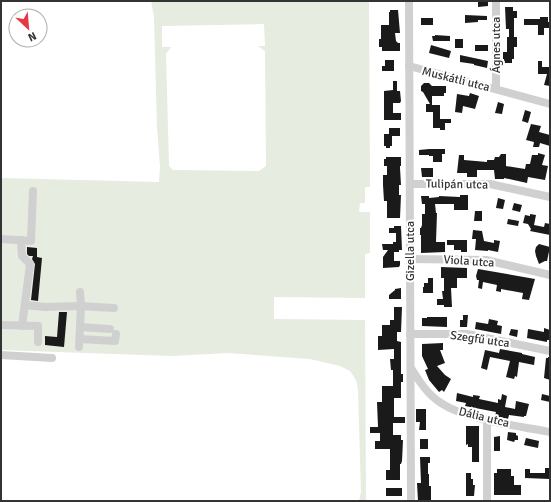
<svg xmlns="http://www.w3.org/2000/svg" width="551" height="502" font-family="Signika,sans-serif">
	<rect width="100%" height="100%" fill="#fff"/>
	<path fill="#e6ecdf" fill-rule="evenodd" d="M151,1H369L370,187H365V203H360L359,212H370V253L365,254V298L274,297V319L365,320L366,501H359L361,492L358,389L356,380L350,371L340,366L310,359L228,353L171,356L1,350V178L159,182L160,167L157,127L154,17ZM264,24L265,46H258L265,51L266,166L259,171L173,170L169,166L166,54L171,47H162V26Z"/>
	<g fill="#1a1a1a">
		<path d="M478,1H488V6L478,7Z"/>
		<path d="M505,7H513V11H517V18H514V37H517V47H514V59H512V63H504V59H503V52H507V37H509V29H506Z"/>
		<path d="M390,10H398L400,33H395L396,41L398,43H400V51H382V47H379V39H381V25H389V12H390Z"/>
		<path d="M465,15L487,16V20H478V22L465,23Z"/>
		<path d="M540,17H548V22H550V28H544V35H538V25H524V19H540Z"/>
		<rect x="421" y="18" width="12" height="7"/>
		<path d="M435,35L450,36V41H433L432,36H435Z"/>
		<rect x="455" y="39" width="8" height="9"/>
		<path d="M431,45L451,51L449,58L429,53Z"/>
		<rect x="475" y="45" width="13" height="6"/>
		<path d="M460,55L488,61L487,68L474,65V64L460,62Z"/>
		<path d="M385,60H394V71H382V66H385Z"/>
		<path d="M538,61H542V67H550V86L544,85L547,74H538Z"/>
		<path d="M393,81H397V91H400L401,101L400,103H393V113H401V120H384V91L393,90Z"/>
		<path d="M424,83H429L432,86H446V93H444V96H432V105H440V119H451V123H445V130H440V128H433V112H426V104H430L423,92L421,91V86Z"/>
		<path d="M470,93L479,96L475,109L463,106L462,113L455,112L457,94L469,96Z"/>
		<path d="M498,102L504,104L502,114L495,113Z"/>
		<path d="M525,110L531,112L528,123L522,121Z"/>
		<path d="M531,124L541,126L539,132L550,135V146L540,143L539,147H533L534,142L526,140Z"/>
		<path d="M389,128H400V136H392V146H390V148H386V146H384V134H389Z"/>
		<path d="M429,149H445V154H442V162H433V156H429V155H419V150Z"/>
		<path d="M538,153L545,155L542,165L548,166L545,180L528,177L527,183L504,178V179H495L494,170H477V177H467V173H457L459,155H464V160L487,162V160H494L495,157H499L501,154H506V166L525,169L526,164H530L532,155H538Z"/>
		<path d="M386,157H401V166H400V168L401,185H399V195H401L400,218H387V201H384L383,185V175H387V166H384V159H386Z"/>
		<path d="M421,168H433V177H422Z"/>
		<path d="M460,195H468V210H454V204H435L436,213H437L436,242H445V252L421,253V235H420V228H421L422,225V214H425V204H422L421,196H429V198L439,197V196L460,197Z"/>
		<path d="M498,198L505,200L503,209L496,208Z"/>
		<path d="M514,203L522,205L520,212L512,210Z"/>
		<path d="M475,211H482V221H474Z"/>
		<path d="M530,214L536,215L534,225L544,227L545,223L550,224V235L530,231L531,229L528,224L523,223L525,215L530,216Z"/>
		<path d="M508,219L519,221L518,226L507,224Z"/>
		<path d="M394,226H401L402,250H399V252H394V261H400V265L399,267L383,268V257L388,250H383L382,244H393V242H396V233H389V228H394Z"/>
		<path d="M473,230L482,231L484,241L494,243V240L500,241L498,252L488,250V251L475,250L476,239H472Z"/>
		<path d="M447,240H467V252H461V250H454V245H447Z"/>
		<path d="M539,244L550,247L547,261H545L539,264L536,256L535,251L536,247Z"/>
		<path d="M27,247L37,248V257L42,258L38,301L31,300L35,264L32,259L33,256H29L27,254Z"/>
		<path d="M441,267L467,268V278H457V288H451L452,307H444V305H437V299H443L442,291H444V278H441Z"/>
		<path d="M478,269L535,279L529,300L522,299L523,293L501,289V292L496,291L497,285L483,282L482,289L478,288L479,280H477L476,276Z"/>
		<path d="M428,278H433V293H423V287H424V283H428Z"/>
		<path d="M401,288V299H389V295L395,290V289Z"/>
		<path d="M394,307H402L401,332H397V341L401,342V374H403V382H401V398H394V417H405V423H393V435H401V440H403L402,461L401,464H400V480H386V470H390V449H375V441H380V433H370V427H378L377,402H382V386H393V370H391L390,359H394V349L378,350V336H382V325H390V320H394Z"/>
		<path d="M59,312H67L64,347L45,345V336L57,337Z"/>
		<path d="M463,315H468L467,327H460V320H463Z"/>
		<path d="M427,317H447V327L422,326V318H427Z"/>
		<path d="M489,319L498,321L497,325L502,326L501,334L475,329L476,322L488,324Z"/>
		<path d="M544,328L550,330V340H547V342L527,338L528,329L544,332Z"/>
		<path d="M511,329L518,330L517,337L509,335Z"/>
		<path d="M443,343V350H440L445,363L437,366L445,375L451,379L444,392L442,390L439,392L429,380L425,370L428,369L422,356V344Z"/>
		<path d="M500,349L522,353V354L535,357L534,365L519,362L517,377L515,376L514,379L506,377L510,361L490,357L487,370L481,368L485,350L499,353Z"/>
		<path d="M548,357H550V380L544,378L546,358H548Z"/>
		<path d="M457,393L473,397V395L480,396L479,399L498,403V399L501,400L502,394L507,396L505,407L515,409L516,401L529,404L526,416H524V417L509,415L508,419L495,416L496,412L465,406L466,403L456,401Z"/>
		<path d="M542,394L550,396V402L541,400Z"/>
		<path d="M416,409H426V430H419L420,422H416Z"/>
		<path d="M466,426H479V462H472V447H468V444L466,445Z"/>
		<path d="M508,432L516,433V435L518,436V440H515L514,442L507,440Z"/>
		<path d="M500,436V451H494V437Z"/>
		<path d="M526,438L539,441L538,448L524,445Z"/>
		<rect x="420" y="439" width="8" height="10"/>
		<path d="M420,457H430V463H428V474H429V486H431V501H418L417,483H421Z"/>
		<path d="M545,468H550V479L525,478V469H530V473H545Z"/>
		<path d="M497,469H511V476H514V485H521V495H494V473H497Z"/>
		<path d="M466,473H471V479H473V485H475L474,496H466Z"/>
		<rect x="386" y="488" width="16" height="8"/>
	</g>
	<g fill="none" stroke-linecap="round" stroke-linejoin="round">
		<g stroke="#d0d0d0" stroke-width="8">
			<path d="M409,1L411,501"/>
			<path d="M496,1V89"/>
			<path d="M409,66L550,104"/>
			<path d="M410,184H490L550,197"/>
			<path d="M1,239L31,241L33,191"/>
			<path d="M21,240L22,256L30,264L22,326"/>
			<path d="M410,259L486,260L550,275"/>
			<path d="M25,305L45,307L79,306L114,308"/>
			<path d="M1,325L38,326V342"/>
			<path d="M80,327L110,329"/>
			<path d="M410,334H467L550,351"/>
			<path d="M80,339L115,341L116,334"/>
			<path d="M79,347L81,306L80,292"/>
			<path d="M1,355L52,358"/>
			<path d="M411,368C419,381 428,395 441,403C466,420 519,426 550,432"/>
			<path d="M487,420V501"/>
		</g>
	</g>
	<g text-anchor="middle" stroke-width="4" stroke-linejoin="round" paint-order="stroke">
		<g font-size="12" fill="#333" stroke="#fff">
			<text transform="translate(496 45) rotate(-90)" y="4">Ágnes utca</text>
			<text transform="translate(456 79) rotate(14)" y="4">Muskátli utca</text>
			<text transform="translate(457 184) rotate(1)" y="4">Tulipán utca</text>
			<text transform="translate(410 251) rotate(-90)" y="4">Gizella utca</text>
			<text transform="translate(469 261) rotate(4)" y="4">Viola utca</text>
			<text transform="translate(480 339) rotate(8)" y="4">Szegfű utca</text>
			<text transform="translate(484 417) rotate(14)" y="4">Dália utca</text>
		</g>
	</g>
	<rect width="551" height="502" fill="none" stroke="#333333" stroke-width="4"/>
	<g transform="translate(28 28) rotate(154)"><circle r="19" fill="#ffffff" stroke="#adadad"/>
	<path d="M0-3L7 15L0 10L-7 15Z" fill="#e63946"/>
	<text y="-6" font-size="11" font-weight="bold" text-anchor="middle" fill="#333333">N</text>
	</g>
</svg>
